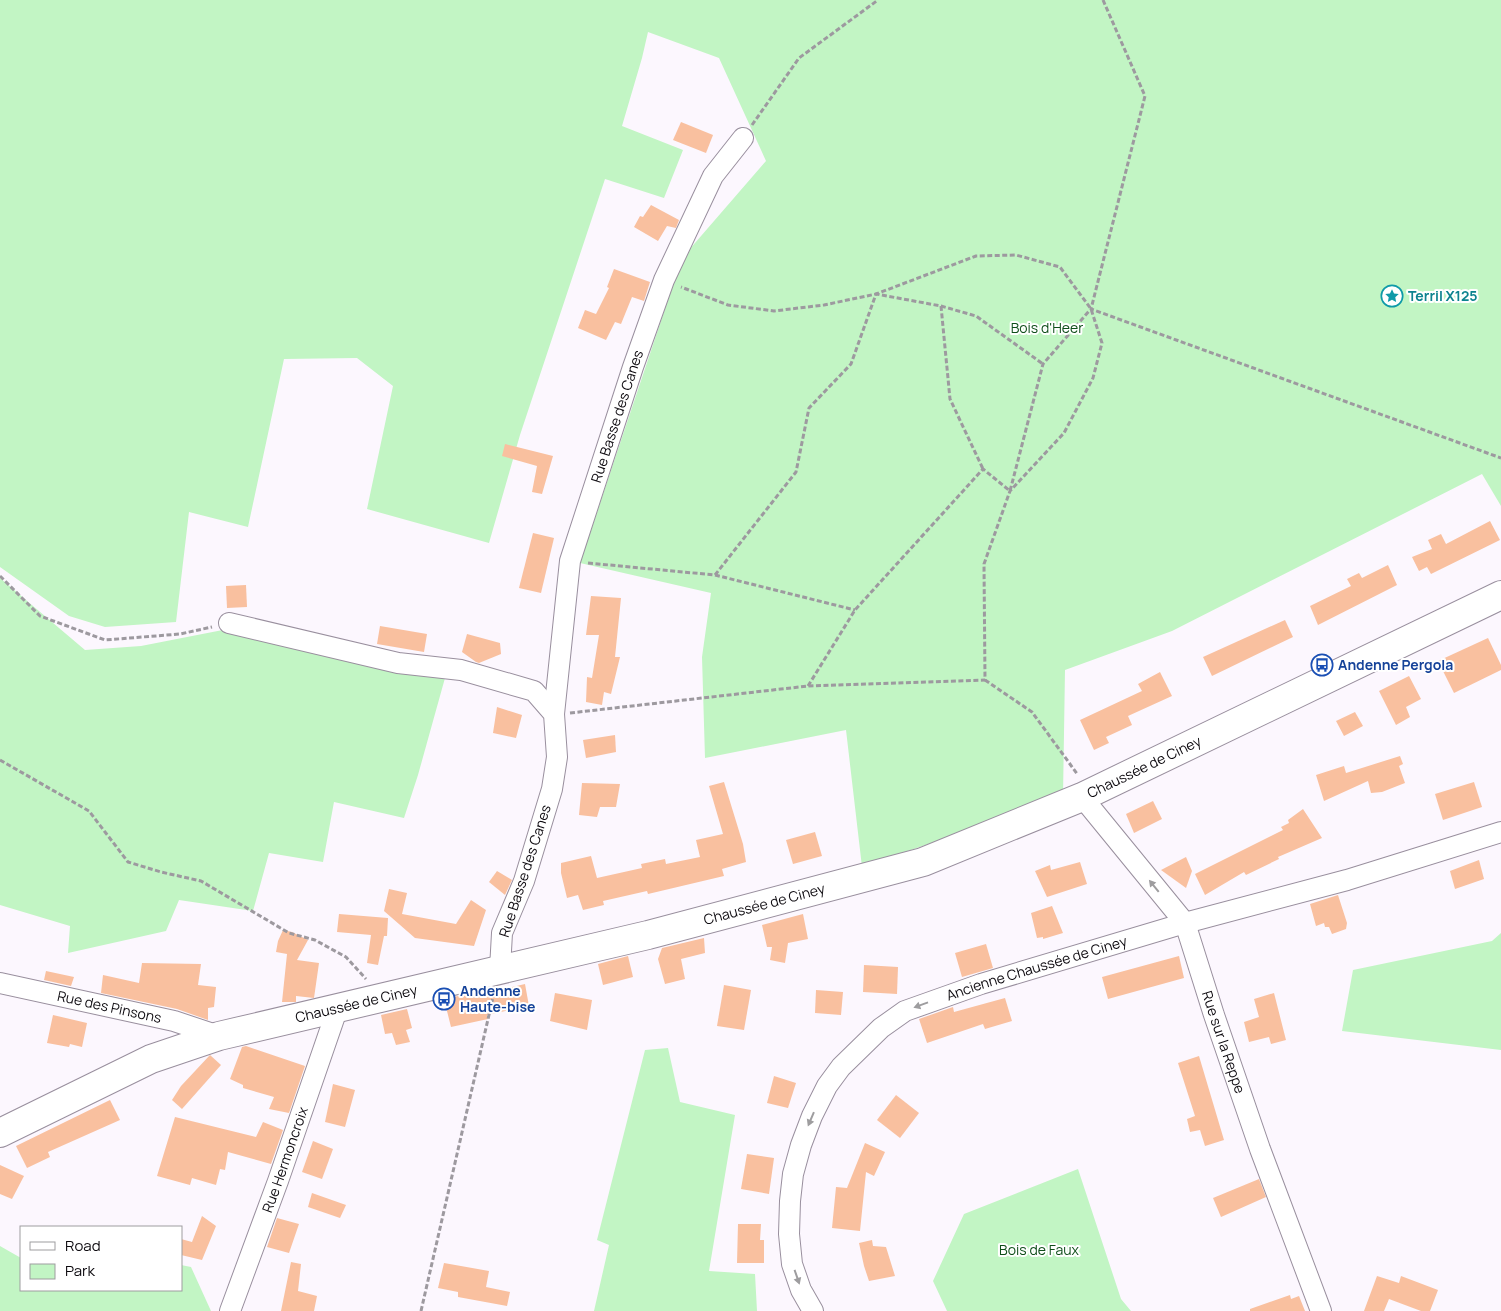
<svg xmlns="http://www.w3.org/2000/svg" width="1501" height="1311" font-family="Manrope,sans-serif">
	<rect width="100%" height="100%" fill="#fcf7fe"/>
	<g fill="#c2f5c4">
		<path d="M0,0H1501V506L1482,474L1172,631L1065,670L1063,797L862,867L846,730L705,758L702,657L711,593L580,563L682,258L766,161L719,58L648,32L642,58L622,126L683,150L664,198L605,179L520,435L489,543L367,509L393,386L357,358L284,359L248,527L189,512L176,622L105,627L69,616L0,567Z"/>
		<path d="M0,578L85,650L141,646L233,628L445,678L418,775L404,818L334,802L323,862L269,853L253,911L179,900L166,931L68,953L70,926L0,905Z"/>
		<path d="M1501,933V1050L1342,1031L1353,970L1492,941Z"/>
		<path d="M668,1048L680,1102L735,1115L709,1271L755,1274L757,1311H594L609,1245L597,1240L645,1050Z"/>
		<path d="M1078,1169L1121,1299L1131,1311H947L933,1281L964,1214Z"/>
		<path d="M0,1246L21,1258V1290H181V1265L191,1267L211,1311H0Z"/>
	</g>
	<g fill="#f9c09f">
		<path d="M681,122L713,135L706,153L673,140Z"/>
		<path d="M651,205L679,220L676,228L667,226L658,241L634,227L640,216L643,217Z"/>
		<path d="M614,269L650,282L644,301L632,297L621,324L615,322L606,340L578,328L585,310L596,314L609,288L607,287Z"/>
		<path d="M505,444L553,456L542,494L532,492L537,466L502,456Z"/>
		<path d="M1490,521L1500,540L1431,574L1427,567L1419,571L1412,557L1432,549L1428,540L1441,534L1446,544Z"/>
		<path d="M533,533L554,538L541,593L519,588Z"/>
		<path d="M1388,565L1397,585L1318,625L1310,606L1351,586L1347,579L1359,573L1362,578Z"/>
		<path d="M246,585L247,607L227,608L226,586Z"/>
		<path d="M591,596L621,598L615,657H620L611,694L604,692L602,705L586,702L587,677L592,678L599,635H586Z"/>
		<path d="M1285,620L1293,637L1212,676L1203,657Z"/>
		<path d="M380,626L427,634L424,652L377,644Z"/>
		<path d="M467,634L500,643L501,654L479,663L476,662L462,652Z"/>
		<path d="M1488,638L1501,665V670L1454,693L1438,661Z"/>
		<path d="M1160,672L1172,696L1128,716L1132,725L1106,737L1109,743L1094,750L1080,720L1142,691L1138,684Z"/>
		<path d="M1409,676L1421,699L1406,707L1410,717L1396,725L1379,691Z"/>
		<path d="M497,707L522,715L516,738L493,733Z"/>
		<path d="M1355,712L1363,726L1344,736L1336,721Z"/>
		<path d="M615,735L616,752L586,758L583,740Z"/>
		<path d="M1400,756L1403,764L1399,766L1405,783L1382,792L1371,793L1368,781L1324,801L1316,775L1344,766L1346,773Z"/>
		<path d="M724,782L743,844L746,862L722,869L724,876L648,894L647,891L603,901L604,905L583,910L578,895L567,898L561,873V863L591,856L597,878L642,868L641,864L665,859L666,864L700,857L696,840L723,834L709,786Z"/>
		<path d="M1474,782L1482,807L1443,820L1435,794Z"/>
		<path d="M582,783L620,784L616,807H600L597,817L579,815Z"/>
		<path d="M1153,801L1162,819L1134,833L1126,814Z"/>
		<path d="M1303,809L1322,838L1278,857L1279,859L1246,875L1244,872L1205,895L1195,874L1283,830L1281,827L1289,823L1288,820Z"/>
		<path d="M815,832L822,856L793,864L786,840Z"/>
		<path d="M1186,857L1192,871L1186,888L1161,870Z"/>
		<path d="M1479,860L1484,879L1455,889L1450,871Z"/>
		<path d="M1080,862L1087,884L1047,897L1035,871L1050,865L1051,870Z"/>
		<path d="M497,871L512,880L505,895L489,882Z"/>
		<path d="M389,889L407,893L402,914L456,924L471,900L486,910L474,946L415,938L384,911Z"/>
		<path d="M1338,895L1347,923L1346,929L1332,934L1329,927H1325L1324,923L1316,926L1310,904Z"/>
		<path d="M1052,906L1063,933L1043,939V937L1037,938L1031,913Z"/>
		<path d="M339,914L388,918L387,936H384L378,965L367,963L371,935L337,932Z"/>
		<path d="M803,914L808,939L788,943L785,963L770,960L772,947H767L762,925Z"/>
		<path d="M283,930L292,932L308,940L297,960L319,963L314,998L296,996V1002H282L287,954L276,952L278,941Z"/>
		<path d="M704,938L705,953L681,959L685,979L665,984L658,959L662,948Z"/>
		<path d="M986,944L993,968L962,977L955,953Z"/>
		<path d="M628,956L633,977L603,985L598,964Z"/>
		<path d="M1179,956L1184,978L1108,999L1102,977Z"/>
		<path d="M142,963L201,964L198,985L216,987L214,1007L208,1008V1020L177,1009L101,993L103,975L139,983Z"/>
		<path d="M864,965L898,967L897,994L863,992Z"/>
		<path d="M46,971L74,977L71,986L44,980Z"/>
		<path d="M525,984L529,1006L487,1015L488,1019L451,1027L444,999L481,991L482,994Z"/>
		<path d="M724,985L751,990L744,1030L717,1026Z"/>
		<path d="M816,990L843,992L841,1015L815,1013Z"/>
		<path d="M555,993L592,1000L587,1030L550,1021Z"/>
		<path d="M1274,993L1286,1040L1271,1044L1269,1037L1249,1042L1244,1022L1259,1017L1254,999Z"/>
		<path d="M1005,998L1012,1021L985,1029L983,1024L927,1043L919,1019L953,1007L954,1012Z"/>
		<path d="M407,1009L412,1028L406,1030L410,1042L396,1045L392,1033L385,1034L381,1015Z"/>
		<path d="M53,1015L87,1023L82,1047L70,1044L69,1047L47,1043Z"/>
		<path d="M246,1046L305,1066L289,1113L269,1109L274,1097L243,1088V1085L230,1079L242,1047Z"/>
		<path d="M210,1055L221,1065L182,1109L172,1100L181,1086Z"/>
		<path d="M1199,1056L1224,1140L1205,1146L1200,1130L1190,1132L1187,1119L1195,1116L1178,1063Z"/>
		<path d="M774,1076L796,1083L788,1108L767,1103Z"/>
		<path d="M333,1084L355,1090L345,1127L325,1122Z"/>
		<path d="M896,1095L919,1113L900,1138L877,1120Z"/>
		<path d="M110,1100L120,1120L48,1152L50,1157L27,1168L16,1146Z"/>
		<path d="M175,1117L256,1137L263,1122L283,1130L271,1164L228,1152L225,1170L220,1169L216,1185L192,1178L190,1185L157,1176Z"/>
		<path d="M313,1141L333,1149L322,1179L302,1172Z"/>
		<path d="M865,1143L885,1152L874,1176L866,1172L860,1231L832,1228L836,1187L847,1188Z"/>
		<path d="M747,1154L774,1158L769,1194L741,1189Z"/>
		<path d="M0,1165L24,1176L12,1199L0,1194Z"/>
		<path d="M1259,1179L1266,1197L1221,1217L1213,1198Z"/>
		<path d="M312,1193L346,1205L340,1218L308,1207Z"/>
		<path d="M202,1216L216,1226L202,1260L181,1255V1239L192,1242Z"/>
		<path d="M277,1218L299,1224L289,1253L267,1247Z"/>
		<path d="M738,1224H761L760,1240H764V1263H737Z"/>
		<path d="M872,1240L873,1246L886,1247L895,1276L869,1281L864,1266L859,1243Z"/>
		<path d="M291,1262L301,1264L298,1291L317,1296L314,1311H281Z"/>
		<path d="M444,1263L489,1271L486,1287L510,1292L507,1306L458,1297V1292L438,1288Z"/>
		<path d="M1377,1276L1399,1283L1401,1276L1438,1290L1430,1311H1421L1389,1299L1384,1311H1364Z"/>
		<path d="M1290,1295L1291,1299L1299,1296L1305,1311H1250V1309Z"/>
	</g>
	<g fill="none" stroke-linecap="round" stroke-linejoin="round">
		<g stroke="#998f9e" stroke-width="22">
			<g id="street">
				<path d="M229,623L398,663L461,670L534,691L554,714L557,757L552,789L524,881L502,933L500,969"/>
				<path id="s1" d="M554,714L570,561L633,367L664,280L713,176L743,138"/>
				<path id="s2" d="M1082,797L1185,923L1214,1015L1260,1149L1321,1311"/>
				<path id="s3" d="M0,983L174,1021L219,1036"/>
				<path id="s4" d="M230,1311L278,1181L338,1007"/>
				<path id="s5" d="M813,1311L801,1290L792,1264L789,1234L790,1201L793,1174L801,1145L812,1116L827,1086L841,1067L881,1028L905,1011L981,984L1185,923L1347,880L1501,832"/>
			</g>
		</g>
		<g stroke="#998f9e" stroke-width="30">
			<g id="secondary">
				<path id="s6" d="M0,1133L151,1059L219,1036L648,935L923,862L1082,797L1501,595"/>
			</g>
		</g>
		<g stroke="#9d999f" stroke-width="3" stroke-dasharray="5 2.5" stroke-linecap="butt">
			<path d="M1103,0L1145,96L1091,309L1501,458"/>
			<path d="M752,125L799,58L878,0"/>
			<path d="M941,306L950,399L983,469"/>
			<path d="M588,563L715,575L855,610"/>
			<path d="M715,575L796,472L809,408L851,364L876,294L941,306L976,316L1043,364"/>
			<path d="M0,576L40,616L105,640L180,634L212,627"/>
			<path d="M985,680L1032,712L1078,775"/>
			<path d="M808,686L855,610L983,469L1010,491L1043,364L1090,310"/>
			<path d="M570,713L808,686L985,680L984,564L1010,491L1064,433L1093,378L1102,343L1091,309L1060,267L1016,255L976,256L876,294L824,305L774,311L728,305L681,287"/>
			<path d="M0,760L89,811L128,862L161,872L201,881L289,933L315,940L346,957L366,979"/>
			<path d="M421,1311L494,993"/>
		</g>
		<use href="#street" stroke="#fff" stroke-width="20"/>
		<use href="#secondary" stroke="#fff" stroke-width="28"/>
	</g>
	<defs><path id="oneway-solid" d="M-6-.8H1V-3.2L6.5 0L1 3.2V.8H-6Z" transform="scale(1.25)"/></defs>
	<g fill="#9e9d9f">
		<use href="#oneway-solid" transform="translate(1154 886) rotate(-129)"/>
		<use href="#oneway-solid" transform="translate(921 1005) rotate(160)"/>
		<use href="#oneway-solid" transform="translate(811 1119) rotate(113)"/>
		<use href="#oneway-solid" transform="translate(797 1277) rotate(71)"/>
	</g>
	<defs>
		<g id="sight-ring" transform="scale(1.125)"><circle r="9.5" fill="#fff" stroke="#0f9aa8" stroke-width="1.5"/><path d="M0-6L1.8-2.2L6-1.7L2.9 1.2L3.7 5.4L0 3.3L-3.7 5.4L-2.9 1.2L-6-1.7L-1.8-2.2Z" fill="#0f9aa8"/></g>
		<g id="bus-ring" transform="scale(1.125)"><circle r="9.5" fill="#fff" stroke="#1a4fb4" stroke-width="1.5"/><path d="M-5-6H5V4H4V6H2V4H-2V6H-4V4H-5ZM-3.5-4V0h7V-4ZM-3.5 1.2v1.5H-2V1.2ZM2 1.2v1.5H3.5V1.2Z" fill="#1a4fb4"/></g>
	</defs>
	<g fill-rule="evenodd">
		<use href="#sight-ring" x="1392" y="296"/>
		<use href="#bus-ring" x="1322" y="665"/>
		<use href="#bus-ring" x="444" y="999"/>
	</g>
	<g text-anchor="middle" stroke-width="4" stroke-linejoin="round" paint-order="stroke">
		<g font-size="14" font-weight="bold" fill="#0d838f" stroke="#fff" text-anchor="start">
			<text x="1408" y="301">Terril X125</text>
		</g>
		<g font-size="14" fill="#0f4e1a" stroke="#fff">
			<text x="1047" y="333">Bois d'Heer</text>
			<text x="1039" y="1255">Bois de Faux</text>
		</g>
		<g font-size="14" fill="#0d0a0f" stroke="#fff">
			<text dy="5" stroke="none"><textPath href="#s1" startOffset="306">Rue Basse des Canes</textPath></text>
			<text dy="5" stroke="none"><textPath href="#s6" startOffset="1206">Chaussée de Ciney</textPath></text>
			<text transform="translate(525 871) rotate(-72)" y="5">Rue Basse des Canes</text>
			<text dy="5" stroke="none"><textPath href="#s6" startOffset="801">Chaussée de Ciney</textPath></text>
			<text dy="5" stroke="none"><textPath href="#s5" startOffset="484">Ancienne Chaussée de Ciney</textPath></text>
			<text dy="5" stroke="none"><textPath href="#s6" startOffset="381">Chaussée de Ciney</textPath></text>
			<text dy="5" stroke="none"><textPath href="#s3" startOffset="112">Rue des Pinsons</textPath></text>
			<text dy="5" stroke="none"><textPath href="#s2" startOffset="288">Rue sur la Reppe</textPath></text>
			<text dy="5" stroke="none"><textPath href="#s4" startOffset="161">Rue Hermoncroix</textPath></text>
		</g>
		<g font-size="14" font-weight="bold" fill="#164399" stroke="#fff" text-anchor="start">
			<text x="1338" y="670">Andenne Pergola</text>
			<text x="460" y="996">Andenne<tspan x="460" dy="16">Haute-bise</tspan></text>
		</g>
	</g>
	<rect x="20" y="1226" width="162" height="65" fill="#ffffff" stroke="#9e9d9f"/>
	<rect x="30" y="1242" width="25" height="8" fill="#ffffff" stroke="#9e9d9f"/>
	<text x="65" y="1251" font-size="15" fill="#0d0a0f">Road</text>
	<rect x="30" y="1264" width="25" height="15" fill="#c2f5c4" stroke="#9e9d9f"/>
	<text x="65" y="1276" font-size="15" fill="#0d0a0f">Park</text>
</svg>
